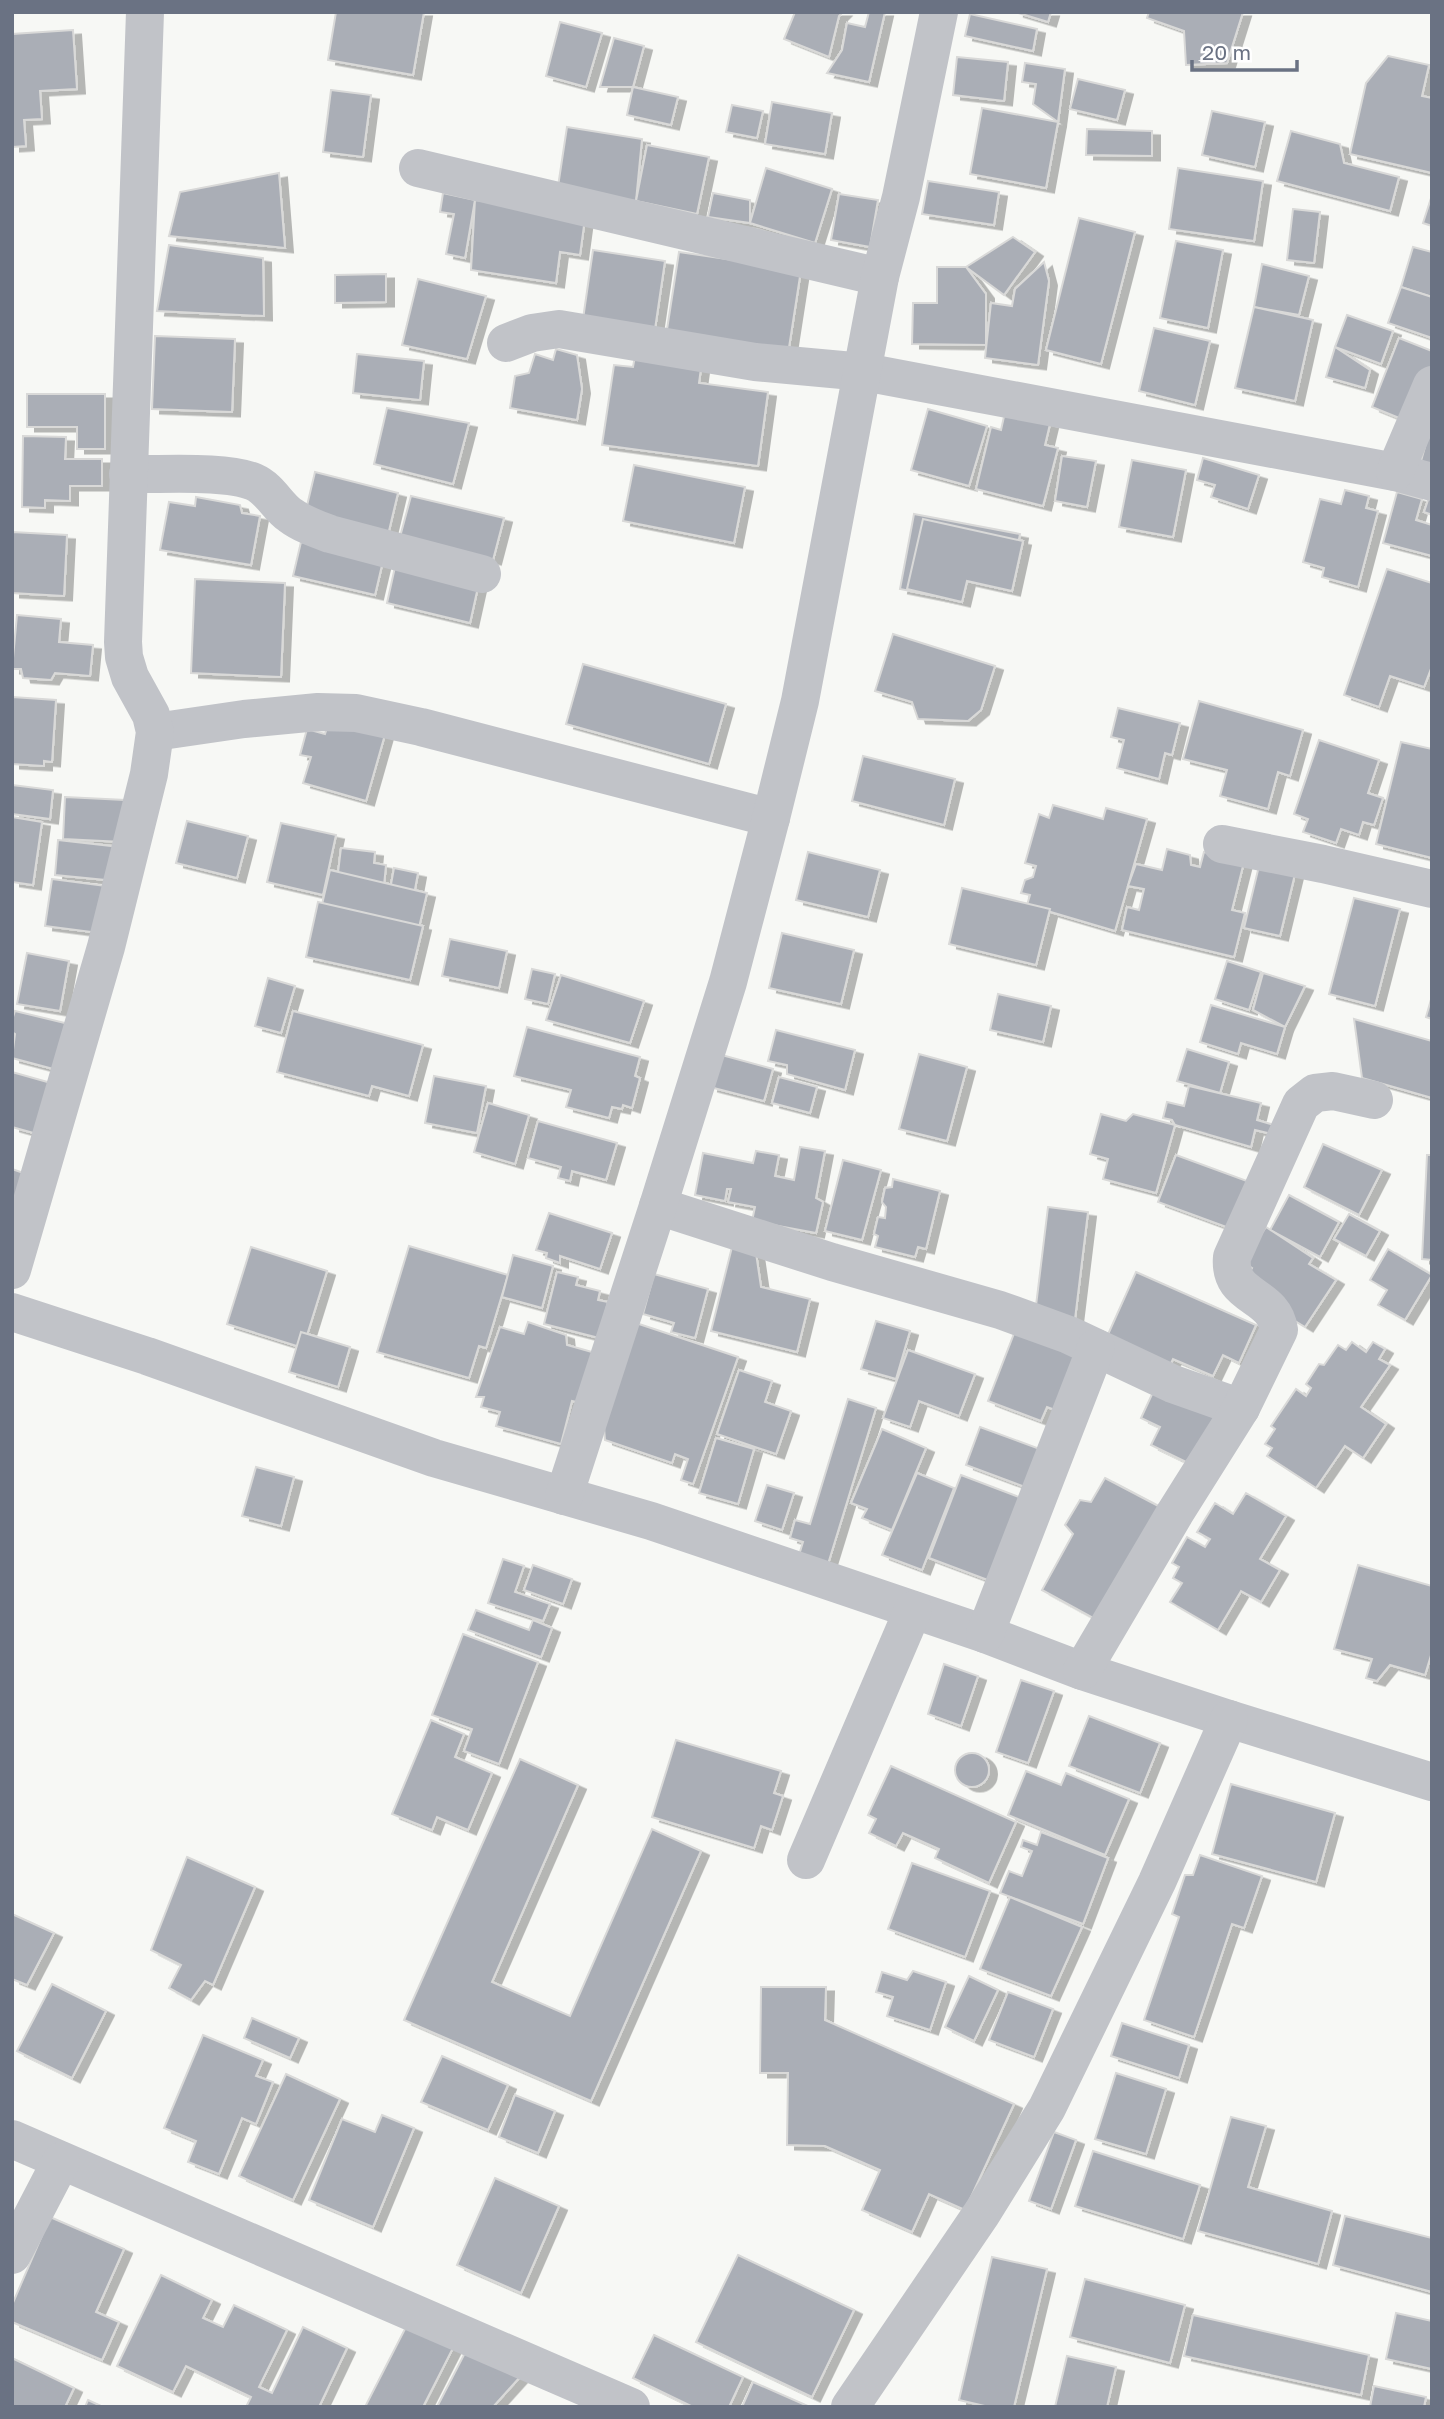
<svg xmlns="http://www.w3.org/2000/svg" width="1444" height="2419" font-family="'Golos Text',sans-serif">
	<defs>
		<filter id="shadow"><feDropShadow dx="8" dy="4.5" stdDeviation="0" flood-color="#0004"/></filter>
	</defs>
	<rect width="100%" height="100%" fill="#f7f8f5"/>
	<g fill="#aaaeb6" stroke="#d9d9d8" stroke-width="2" filter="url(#shadow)">
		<path d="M336,12H424L413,75L328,60Z"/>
		<path d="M795,12H843L839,16L829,57L784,39Z"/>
		<path d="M869,12H885L869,82L827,73L842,50L847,23L865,27Z"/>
		<path d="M1015,12H1051L1048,22Z"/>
		<path d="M1149,12H1243L1227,63L1186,65L1184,31L1147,18Z"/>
		<path d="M970,14L1037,29L1033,51L965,36Z"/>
		<path d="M560,22L602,33L586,87L546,76Z"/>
		<path d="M73,30L77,89L40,91L42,119L24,120L26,146L12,147V34Z"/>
		<path d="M614,38L644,46L633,87H600Z"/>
		<path d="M1388,56L1429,65L1422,96L1432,98V173L1350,154L1366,83Z"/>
		<path d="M957,57L1008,62L1004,101L953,95Z"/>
		<path d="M1025,63L1065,69L1058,122L1033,104L1036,84L1022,82Z"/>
		<path d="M1078,79L1125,90L1117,120L1070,109Z"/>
		<path d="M633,87L678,97L671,125L627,115Z"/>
		<path d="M331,90L371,95L363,157L323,152Z"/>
		<path d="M772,102L832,113L825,154L765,144Z"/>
		<path d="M732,105L763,111L757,138L726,132Z"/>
		<path d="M982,108L1058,122L1046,188L970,174Z"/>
		<path d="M1212,111L1265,122L1255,167L1202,155Z"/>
		<path d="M567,127L642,139L636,201L557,193Z"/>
		<path d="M1087,129L1152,131V156L1086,155Z"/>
		<path d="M1291,131L1340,144L1344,163L1399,177L1390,211L1277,181Z"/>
		<path d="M647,145L709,157L697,214L636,201Z"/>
		<path d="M766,168L832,189L815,243L750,223Z"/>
		<path d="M1178,168L1263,181L1254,241L1169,229Z"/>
		<path d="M279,173L285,248L169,236L180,192Z"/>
		<path d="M928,181L999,192L994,225L922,214Z"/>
		<path d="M443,193L475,200L465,258L446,254L454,214L440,212Z"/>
		<path d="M713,193L750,200V223L708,217Z"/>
		<path d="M839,194L878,200L870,247L831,240Z"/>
		<path d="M1432,195V226L1423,223Z"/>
		<path d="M475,200L586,211L580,255L560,252L556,283L471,270Z"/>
		<path d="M1293,209L1320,212L1314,263L1287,260Z"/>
		<path d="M1079,218L1135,232L1101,364L1046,350Z"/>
		<path d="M1013,237L1035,252L1004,295L966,267Z"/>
		<path d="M1176,241L1223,250L1208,328L1160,318Z"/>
		<path d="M169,245L263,258L264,316L157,311Z"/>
		<path d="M1413,247L1432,252V297L1401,287Z"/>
		<path d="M593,250L665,261L655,329L583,319Z"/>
		<path d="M679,252L801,270L788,354L666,336Z"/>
		<path d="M1044,262L1049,281L1038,365L985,358L991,303L1012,306L1015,289Z"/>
		<path d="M1262,264L1309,276L1299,315L1254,307Z"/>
		<path d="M937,267H966L986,294V345L912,344L913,303H937Z"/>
		<path d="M386,274V302L335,303V275Z"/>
		<path d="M418,279L486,296L467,359L402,345Z"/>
		<path d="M1401,287L1432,297V338L1388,323Z"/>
		<path d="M1254,307L1313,320L1295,401L1235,388Z"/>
		<path d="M1347,315L1393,331L1381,364L1335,347Z"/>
		<path d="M1154,328L1210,341L1195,405L1139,391Z"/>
		<path d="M155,336L235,339L232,412L152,409Z"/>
		<path d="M1399,338L1432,351V366L1409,422L1372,407Z"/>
		<path d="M1335,347L1370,370L1365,388L1326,377Z"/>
		<path d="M556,349L577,355L582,389L577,420L510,408L515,376L529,373L535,354L553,360Z"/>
		<path d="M636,351L702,361L699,383L768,392L758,466L602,445L614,365L633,367Z"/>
		<path d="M357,354L424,361L420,400L353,393Z"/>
		<path d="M27,394H105V449H77V427H27Z"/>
		<path d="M387,408L469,423L453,484L374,464Z"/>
		<path d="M928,409L987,426L969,486L911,470Z"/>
		<path d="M1005,412L1050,424L1045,445L1058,448L1043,506L976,489L991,427L1001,430Z"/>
		<path d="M1432,422V465L1421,461Z"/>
		<path d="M23,436L66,437L65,459H102V486H70V501L45,500V508L22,507Z"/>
		<path d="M1062,456L1096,461L1087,507L1055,501Z"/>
		<path d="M1203,458L1259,475L1248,509L1211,497L1215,485L1197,480Z"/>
		<path d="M1132,460L1186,470L1173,537L1119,527Z"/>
		<path d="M634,465L745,487L734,543L623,521Z"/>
		<path d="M315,472L398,493L388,535L305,514Z"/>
		<path d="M1345,490L1369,496L1366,508L1378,511L1358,587L1322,577L1324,568L1303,562L1320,499L1341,504Z"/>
		<path d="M1397,492L1422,499L1416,520L1432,525V556L1383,543Z"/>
		<path d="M411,496L504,518L493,560L400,537Z"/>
		<path d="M196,497L240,505L242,513L260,516L251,565L160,550L169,502L195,506Z"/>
		<path d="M1429,497L1432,498V515L1424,512Z"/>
		<path d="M914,514L1020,534L1011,580L956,569L951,599L900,589Z"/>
		<path d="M923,519L1023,541L1012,591L967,581L962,602L907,589Z"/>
		<path d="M12,532L67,535L64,596L12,593Z"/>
		<path d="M301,542L383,561L375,595L293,576Z"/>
		<path d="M395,567L478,587L470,623L387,603Z"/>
		<path d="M1387,569L1432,583V666L1424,687L1390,676L1379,707L1344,695Z"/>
		<path d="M195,579L285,583L281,677L191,673Z"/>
		<path d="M17,615L61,619L59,642L93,645L90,676L55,673L51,680L23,678L21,669H12Z"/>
		<path d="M893,634L995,666L981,710L968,721L918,719L912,702L875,691Z"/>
		<path d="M583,664L726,704L709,764L566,724Z"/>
		<path d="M12,697L56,700L52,762L44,761V766L12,764Z"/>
		<path d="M1199,701L1303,730L1290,776L1278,772L1268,809L1220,796L1227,770L1183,759Z"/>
		<path d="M1118,708L1180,723L1172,755L1165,753L1159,779L1117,768L1124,740L1111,737Z"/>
		<path d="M331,716L386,731L366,801L303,783L311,757L300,755L307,729L325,734Z"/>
		<path d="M1319,740L1379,760L1368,793L1383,798L1374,825L1363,822L1359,835L1341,829L1336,843L1303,832L1308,819L1294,814Z"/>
		<path d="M1401,742L1432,749V858L1376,844Z"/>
		<path d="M863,756L955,779L944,825L852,801Z"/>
		<path d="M12,785L53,790L50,819L12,814Z"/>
		<path d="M65,797L125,800L123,842L63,839Z"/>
		<path d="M1053,805L1103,819L1106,808L1147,819L1115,931L1027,905L1030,895L1021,893L1025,880L1033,877L1036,866L1025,863L1039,814L1049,818Z"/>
		<path d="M12,817L42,822L33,885L12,882Z"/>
		<path d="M187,821L248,836L237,878L176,863Z"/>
		<path d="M281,823L336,835L323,895L267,882Z"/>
		<path d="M58,840L120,847L116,881L55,875Z"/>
		<path d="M341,848L375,852L374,863L386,865L382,906L336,900L337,893L330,892L331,882L337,881Z"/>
		<path d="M1167,849L1190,855L1191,865L1200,867L1204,852L1244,862L1232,910L1245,913L1234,957L1122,930L1127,907L1139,910L1144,889L1128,886L1136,864L1162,870Z"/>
		<path d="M808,852L880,870L868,917L796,900Z"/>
		<path d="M1259,866L1295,874L1280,936L1244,928Z"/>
		<path d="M394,868L418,873L411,911L387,906Z"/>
		<path d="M330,870L427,893L414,949L317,926Z"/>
		<path d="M52,879L106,886L99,933L45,926Z"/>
		<path d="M962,888L1050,909L1036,965L949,944Z"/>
		<path d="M1354,898L1400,909L1375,1006L1329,994Z"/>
		<path d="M318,902L423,926L410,980L306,957Z"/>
		<path d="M782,933L854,950L841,1004L769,988Z"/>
		<path d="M450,939L507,951L499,988L442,976Z"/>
		<path d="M27,953L69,961L60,1011L17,1004Z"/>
		<path d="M1227,961L1261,972L1249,1010L1215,999Z"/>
		<path d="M532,969L555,974L548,1004L525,999Z"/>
		<path d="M1263,973L1305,986L1285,1027L1253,1010Z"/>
		<path d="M561,975L644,1001L630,1043L546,1020Z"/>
		<path d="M268,978L295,986L281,1033L255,1026Z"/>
		<path d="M998,994L1051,1006L1043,1042L990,1030Z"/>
		<path d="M1432,996V1019L1426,1017Z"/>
		<path d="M1211,1005L1285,1027L1277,1054L1241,1043L1238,1054L1200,1042Z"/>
		<path d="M15,1011L69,1024L57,1070L12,1058L15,1034L12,1032V1020Z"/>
		<path d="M293,1011L423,1045L409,1096L372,1086L369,1096L277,1072Z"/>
		<path d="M1354,1019L1432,1041V1098L1362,1078Z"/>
		<path d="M527,1027L640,1057L635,1076L640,1078L632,1108L623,1105L622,1109L612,1107L609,1118L566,1107L571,1090L514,1076Z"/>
		<path d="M776,1030L855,1050L845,1090L787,1074V1065L768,1061Z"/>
		<path d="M1187,1049L1229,1062L1220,1093L1177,1081Z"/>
		<path d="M718,1054L773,1069L764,1101L710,1087Z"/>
		<path d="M919,1054L967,1067L947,1141L899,1129Z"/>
		<path d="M12,1072L51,1083L37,1134L12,1127Z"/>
		<path d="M434,1076L486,1086L477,1133L425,1123Z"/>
		<path d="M779,1077L817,1087L810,1113L772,1103Z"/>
		<path d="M1189,1086L1261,1103L1257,1120L1274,1125L1272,1134L1255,1130L1251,1147L1175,1125L1172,1120L1163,1118L1167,1102L1184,1106Z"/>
		<path d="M488,1103L529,1115L515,1164L474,1152Z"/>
		<path d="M1101,1114L1126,1121L1133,1114L1175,1125L1156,1193L1103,1179L1108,1159L1090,1154Z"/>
		<path d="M538,1121L617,1143L606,1180L572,1171L570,1181L558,1178L561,1167L528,1158Z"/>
		<path d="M1323,1144L1382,1170L1359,1215L1304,1187Z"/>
		<path d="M800,1147L825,1151L816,1198L823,1202L816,1233L752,1221L755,1207L728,1202L731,1189H727L725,1201L695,1195L703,1153L753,1163L756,1151L779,1155L775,1176L794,1180Z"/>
		<path d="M1176,1155L1247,1181L1229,1228L1158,1202Z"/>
		<path d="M1427,1155H1432V1260L1422,1259Z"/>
		<path d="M843,1160L881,1170L862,1240L825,1231Z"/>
		<path d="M12,1169L35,1177L12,1218Z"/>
		<path d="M893,1179L940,1191L926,1249L918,1247L915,1257L875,1247L878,1236L874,1234L878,1217L885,1218L886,1207L882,1202L885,1188L892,1187Z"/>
		<path d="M1289,1195L1339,1222L1320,1257L1270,1230Z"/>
		<path d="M1048,1207L1088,1212L1075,1319L1035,1314Z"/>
		<path d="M549,1213L612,1233L600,1269L560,1256V1263L546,1258L547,1253L536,1250Z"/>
		<path d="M1349,1214L1380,1231L1366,1256L1334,1239Z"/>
		<path d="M1266,1227L1313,1258L1309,1264L1336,1280L1305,1327L1277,1310L1247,1277L1252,1268L1243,1262Z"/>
		<path d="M409,1246L508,1275L486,1348L479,1346L469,1378L377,1352Z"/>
		<path d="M251,1247L327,1271L303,1348L227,1324Z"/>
		<path d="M732,1247L756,1253L761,1287L810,1299L797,1352L711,1331Z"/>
		<path d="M1388,1249L1432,1275L1405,1320L1378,1305L1387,1290L1370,1280Z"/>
		<path d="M513,1255L553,1266L542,1308L502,1297Z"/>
		<path d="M557,1272L578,1277L576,1285L600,1291L598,1300L608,1302L599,1338L544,1324Z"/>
		<path d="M1136,1272L1256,1325L1239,1363L1223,1355L1213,1376L1173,1359L1164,1378L1101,1350Z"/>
		<path d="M654,1274L708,1289L695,1338L671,1332L674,1323L643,1314Z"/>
		<path d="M876,1321L910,1331L896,1379L861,1369Z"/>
		<path d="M528,1322L566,1335L567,1345L599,1354L585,1404L572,1401L561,1444L496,1426L500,1412L481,1407L484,1397H476L500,1327L524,1334Z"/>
		<path d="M636,1323L738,1357L693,1484L681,1480L688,1459L675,1454L672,1463L605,1440L603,1415Z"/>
		<path d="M1015,1331L1077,1355L1055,1410L1047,1407L1041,1421L988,1401Z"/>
		<path d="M301,1332L350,1347L338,1387L289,1372Z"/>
		<path d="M1352,1342L1366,1352L1373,1342L1385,1349L1379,1359L1390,1365L1361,1407L1386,1424L1363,1458L1345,1446L1316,1488L1267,1456L1272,1448L1265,1444L1275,1429L1271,1426L1296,1389L1306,1396L1311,1388L1306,1384L1319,1364L1324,1365L1338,1345L1346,1350Z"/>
		<path d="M908,1350L975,1374L959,1416L919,1401L910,1427L883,1418Z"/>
		<path d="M739,1370L772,1381L765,1402L791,1411L776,1454L717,1434Z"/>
		<path d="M1154,1390L1225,1413L1186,1462L1151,1445L1160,1427L1141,1418Z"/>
		<path d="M848,1399L876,1408L828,1564L799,1555L803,1542L790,1538L795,1520L810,1524Z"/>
		<path d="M980,1427L1048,1452L1033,1490L966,1465Z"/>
		<path d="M882,1429L926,1448L892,1530L862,1518L867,1509L851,1503Z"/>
		<path d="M716,1438L754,1449L738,1504L699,1493Z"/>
		<path d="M256,1467L294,1477L281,1526L242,1516Z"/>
		<path d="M917,1473L954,1488L922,1570L882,1555Z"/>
		<path d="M961,1475L1032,1502L1001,1585L929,1558Z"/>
		<path d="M1105,1478L1166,1510L1104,1624L1042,1590L1073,1534L1065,1525L1080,1500L1091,1502Z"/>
		<path d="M767,1485L794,1493L782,1530L755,1521Z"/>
		<path d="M1246,1493L1286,1516L1260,1559L1280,1570L1261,1602L1241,1591L1218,1630L1170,1602L1182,1583L1173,1578L1179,1567L1172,1563L1187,1537L1205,1547L1210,1539L1197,1532L1215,1503L1233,1514Z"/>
		<path d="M503,1559L524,1566L515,1592L550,1604L543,1621L488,1603Z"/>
		<path d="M533,1565L572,1579L563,1604L524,1590Z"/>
		<path d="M1358,1565L1432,1586V1652L1425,1675L1390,1665L1377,1681L1366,1678L1372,1659L1334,1649Z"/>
		<path d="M476,1610L529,1630L533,1620L552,1628L541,1657L468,1630Z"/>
		<path d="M463,1634L538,1662L499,1764L464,1751L472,1729L432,1715Z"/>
		<path d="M944,1664L978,1676L961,1726L928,1714Z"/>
		<path d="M1021,1680L1054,1691L1028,1763L996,1752Z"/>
		<path d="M1089,1716L1160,1743L1140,1793L1069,1766Z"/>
		<path d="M431,1720L464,1734L455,1757L492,1773L468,1830L437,1817L432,1830L392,1814Z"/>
		<path d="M676,1740L781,1771L774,1793L783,1796L772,1830L761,1826L754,1848L652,1817Z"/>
		<circle cx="972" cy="1770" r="17"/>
		<path d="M520,1759L578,1785L492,1982L570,2016L652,1829L701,1851L591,2101L404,2020Z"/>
		<path d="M891,1766L1016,1822L989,1883L935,1858L939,1849L903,1833L896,1846L869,1833L876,1819L868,1815Z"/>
		<path d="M1026,1771L1061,1785L1066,1773L1129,1799L1105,1855L1008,1815Z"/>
		<path d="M1231,1784L1335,1813L1316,1882L1212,1854Z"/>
		<path d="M1041,1832L1108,1858L1083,1924L1000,1893L1009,1871L1022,1876L1032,1851L1021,1847L1023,1840L1037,1845Z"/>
		<path d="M1200,1855L1262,1876L1244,1928L1232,1924L1194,2037L1144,2020L1179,1917L1172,1914L1185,1875H1193Z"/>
		<path d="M187,1857L255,1887L213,1985L205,1981L191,2000L169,1988L181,1965L151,1950Z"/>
		<path d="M912,1863L990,1891L965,1957L888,1929Z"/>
		<path d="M1010,1897L1082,1927L1051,1996L980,1969Z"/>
		<path d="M12,1914L54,1933L27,1985L12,1979Z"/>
		<path d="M913,1971L946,1982L930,2030L887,2016L893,1997L876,1992L882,1972L907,1980Z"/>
		<path d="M969,1976L998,1990L974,2041L945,2027Z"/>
		<path d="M52,1984L106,2011L72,2078L17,2051Z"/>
		<path d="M761,1987H826L825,2020L1014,2104L965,2210L929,2194L912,2232L862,2210L880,2170L825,2146L787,2145L788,2073H760Z"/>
		<path d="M1008,1992L1053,2009L1034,2057L989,2040Z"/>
		<path d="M252,2018L299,2038L290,2058L244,2038Z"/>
		<path d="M1122,2023L1189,2045L1179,2078L1111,2056Z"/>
		<path d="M203,2035L263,2060L256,2076L273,2082L256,2124L242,2118L219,2174L188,2162L196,2141L164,2128Z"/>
		<path d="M442,2056L508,2085L488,2130L421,2102Z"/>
		<path d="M1116,2073L1166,2089L1146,2154L1095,2139Z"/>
		<path d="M286,2074L340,2099L293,2200L239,2176Z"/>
		<path d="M515,2095L555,2111L538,2153L499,2137Z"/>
		<path d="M382,2115L414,2128L373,2227L309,2200L342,2119L375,2132Z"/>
		<path d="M1231,2117L1266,2126L1248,2187L1332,2211L1318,2264L1198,2231Z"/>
		<path d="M1054,2132L1076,2140L1051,2209L1029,2201Z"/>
		<path d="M1093,2151L1200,2185L1183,2239L1075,2206Z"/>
		<path d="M495,2178L559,2206L521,2293L457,2265Z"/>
		<path d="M1345,2216L1432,2238V2292L1333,2265Z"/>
		<path d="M50,2217L124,2249L96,2312L119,2322L102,2360L12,2322V2305Z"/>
		<path d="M738,2255L854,2310L812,2397L696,2342Z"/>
		<path d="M992,2257L1047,2269L1014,2407H989L959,2400Z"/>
		<path d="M161,2275L212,2300L203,2318L223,2327L234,2305L287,2330L259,2387L272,2393L303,2327L347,2348L319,2407H246L251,2397L186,2366L173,2392L117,2366Z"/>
		<path d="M1085,2279L1185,2305L1170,2363L1070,2337Z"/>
		<path d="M1396,2313L1432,2321V2369L1386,2359Z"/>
		<path d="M1193,2315L1369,2355L1361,2395L1184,2356Z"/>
		<path d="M407,2325L453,2348L423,2407H365Z"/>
		<path d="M654,2335L743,2377L729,2407H693L633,2378Z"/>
		<path d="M467,2349L520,2377L493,2407H437Z"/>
		<path d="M1067,2356L1116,2367L1107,2407H1055Z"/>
		<path d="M12,2358L74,2388L65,2407H12Z"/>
		<path d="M753,2382L810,2407H742Z"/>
		<path d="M1374,2386L1426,2397L1424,2407H1370Z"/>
		<path d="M88,2400L103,2407H85Z"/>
	</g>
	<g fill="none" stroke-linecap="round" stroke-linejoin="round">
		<g stroke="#c1c3c8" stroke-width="38">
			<path d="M418,168L880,277"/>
			<path d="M506,343L532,333L559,329L755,362L864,372L1395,472L1432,482"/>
			<path d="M1395,472L1432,385"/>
			<path d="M128,474C161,475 226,470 254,482C270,489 277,506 290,515C302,524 316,529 330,534L482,574"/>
			<path d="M155,732L244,719L318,712L356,713L421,727L771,818"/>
			<path d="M1222,844L1323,864L1432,889"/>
			<path d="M658,1206L832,1262L1000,1310L1069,1335L1173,1384L1241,1408"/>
			<path d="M12,1270L106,947L149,774L155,732L151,715L130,677L124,657L123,642L145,12"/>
			<path d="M12,1312L147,1356L434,1458L651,1521L985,1634L1082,1671L1229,1719L1432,1782"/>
			<path d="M564,1496L658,1206L728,982L771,818L800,701L880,277L901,197L939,12"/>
			<path d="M985,1634L1096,1348"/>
			<path d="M1082,1671L1175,1513L1241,1408L1279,1330C1274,1292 1228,1300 1232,1257L1301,1104L1315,1093L1333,1091L1374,1100"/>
			<path d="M806,1860L913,1610"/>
			<path d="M12,2139L631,2407"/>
			<path d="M12,2255L61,2161"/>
			<path d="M850,2407L982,2213L1047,2108L1157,1882L1229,1719"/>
		</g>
	</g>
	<rect width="1444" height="2419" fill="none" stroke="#6a7283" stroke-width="28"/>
	<path d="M1192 60v10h105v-10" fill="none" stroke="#6a7283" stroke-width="3.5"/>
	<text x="1202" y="60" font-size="21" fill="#6a7283" stroke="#ffffff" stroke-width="5" paint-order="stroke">20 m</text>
</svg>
